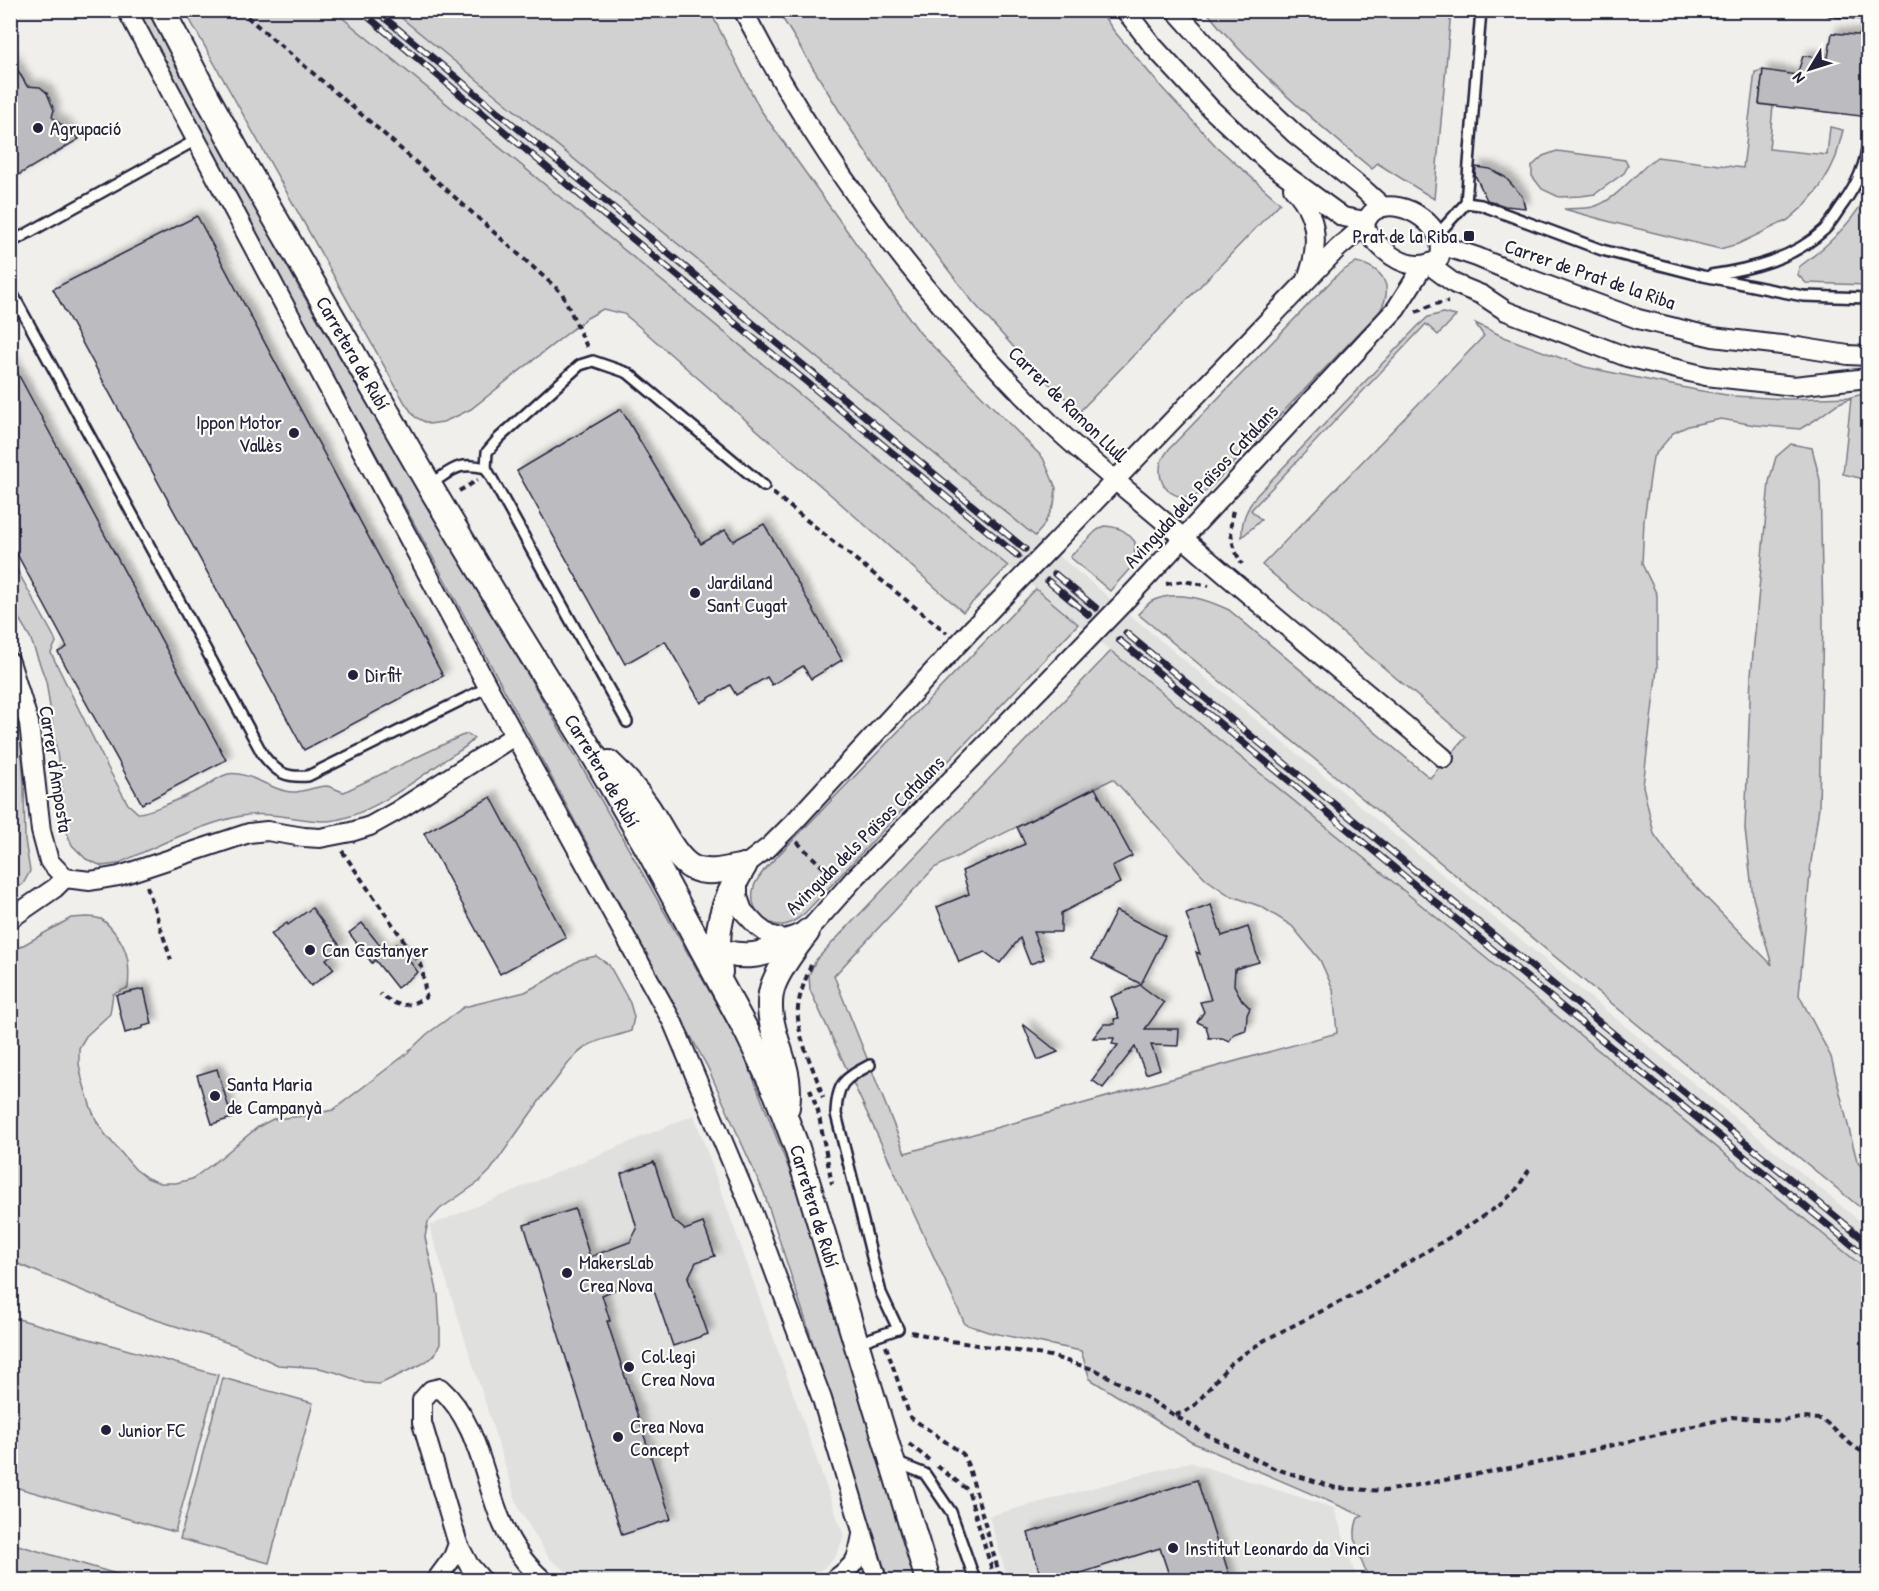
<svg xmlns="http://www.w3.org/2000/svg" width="1879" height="1591" font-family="'Patrick Hand',sans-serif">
	<defs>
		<filter id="shadow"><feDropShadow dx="5.5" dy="-5.5" stdDeviation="3" flood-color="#0004"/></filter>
	</defs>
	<rect width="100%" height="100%" fill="#f0efec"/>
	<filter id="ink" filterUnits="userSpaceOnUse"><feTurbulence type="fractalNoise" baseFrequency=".0167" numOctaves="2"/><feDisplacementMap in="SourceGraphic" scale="12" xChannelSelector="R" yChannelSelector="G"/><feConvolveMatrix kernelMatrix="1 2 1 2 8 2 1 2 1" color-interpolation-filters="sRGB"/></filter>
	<g filter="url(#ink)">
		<g fill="#e0e0df">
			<path d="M334,11H393L1035,536L1868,1228V1271L1111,651Z"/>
			<path d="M694,1115L844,1536L835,1558L821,1570L784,1580H577L549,1558L519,1509L429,1226Z"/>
			<path d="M1189,1462L1334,1508L1357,1580H1008L989,1516Z"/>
		</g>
		<g fill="#d2d1d1" stroke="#7a7a86" stroke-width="1.5" fill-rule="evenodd">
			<path d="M137,11H149L299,288L585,772L741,1047L800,1197L919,1580H888L833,1404L764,1193L708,1068L432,556L225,179Z"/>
			<path d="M185,11H334L1008,566L963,612L839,502L635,323L624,314L603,309L587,318L471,409L457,416L443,422L429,424L415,417L405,403Z"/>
			<path d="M393,11H710L760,109L920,333L1043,458L1056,488L1054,505L1042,528L1035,536Z"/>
			<path d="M778,11H1100L1114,31L1164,90L1216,146L1280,203L1080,411L1038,374L973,302L916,228L848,125Z"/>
			<path d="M1206,11H1451L1434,199L1377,163L1372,169C1313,120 1254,71 1206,11Z"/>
			<path d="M1763,70L1759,104L1773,106L1769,149L1827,155L1830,127L1843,130L1836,157L1830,170L1820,187L1804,206L1788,220L1738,244L1720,249L1611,222L1564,209C1573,208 1585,209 1593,207C1619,199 1635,172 1657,157L1743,168L1755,72Z"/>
			<path d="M1557,151L1625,160L1628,166L1624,173L1595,194L1581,196L1559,197L1542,189L1532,176V166L1543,156Z"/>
			<path d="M1868,192V285L1806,283L1798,275L1799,267C1825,248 1854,222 1868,192Z"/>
			<path d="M1356,262C1382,268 1395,285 1380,311L1208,490C1184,506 1154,493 1161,462C1163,458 1166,453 1169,449L1337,275Z"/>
			<path d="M1443,313L1456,316L1438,335L1426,324L1251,510L1261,520L1242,537C1241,520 1247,508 1257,495L1417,327L1428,317Z"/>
			<path d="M1475,323L1504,337L1585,367L1696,390L1733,396L1789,399L1851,397L1868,393V480L1843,474L1851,398L1837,404L1815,420L1800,429L1755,425L1721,419L1688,426L1673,433L1653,457L1644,520L1642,564L1657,595V669L1643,786L1654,834L1682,873L1772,965L1753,898L1745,829L1751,675L1769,482L1776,457L1791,444L1812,448L1820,480L1823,620L1819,807L1811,862L1799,995L1831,1057L1857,1161L1868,1177V1214L1138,614C1143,610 1147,604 1152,601C1177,589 1206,599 1229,610L1430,778L1466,737L1262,565L1484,336Z"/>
			<path d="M1104,526C1119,527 1126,530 1135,542L1134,564L1110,591L1070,557L1096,531Z"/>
			<path d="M11,559L53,635L56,642L51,653L108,768L128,804L138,813C150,813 196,792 208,785C214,781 220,776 228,774C244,770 270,788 285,791C300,795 313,786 327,786C333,787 338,791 344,792L461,736L468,734L474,738C468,748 454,753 445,760C414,782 362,821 324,821C298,820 267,811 241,816C201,824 155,847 117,864L102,866L86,859L72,845L66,831L62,809V786L46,681L30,637L11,605Z"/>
			<path d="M1036,589L1078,624L805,913C799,918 792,924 784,925C763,926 748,907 754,887C755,881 761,875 764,870Z"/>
			<path d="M1111,651L1868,1271V1580H1369C1362,1561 1349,1538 1358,1518L1363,1516L1191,1442L1090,1379L1081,1351L988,1332L965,1324L810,990L809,975L816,960ZM1113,779L1206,879L1229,895L1262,907L1292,926L1320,960L1333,989L1337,1033L905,1153L834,976L934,868Z"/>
			<path d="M10,688L20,721L24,786L25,840L30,871L23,884L11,892Z"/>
			<path d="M87,917C91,917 98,918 101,919C106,922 112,929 115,933C129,950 130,967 128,988L113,994L110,1014L86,1036L79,1048V1064L82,1079L91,1108L97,1122L105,1134L135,1169L147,1178L160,1183H176L192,1179L219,1159L258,1127L273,1119L304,1116L333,1110L405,1055L427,1034L464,1007L525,992L553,977L579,960L596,956L609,965L630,1003L634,1017L631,1031C616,1037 599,1038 586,1047C569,1058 559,1078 545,1093L490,1171L479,1182L440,1209L428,1222L425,1237L438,1295L440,1329V1344L434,1356L422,1364L380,1384L365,1383L335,1372L319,1368L278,1365L235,1345L141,1315L11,1261V952L71,918Z"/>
			<path d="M11,1317L218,1375L175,1532L11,1486Z"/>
			<path d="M223,1378L313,1403L269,1563L180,1539Z"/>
			<path d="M10,1543H11L137,1580H11Z"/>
		</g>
		<g fill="#bcbcc0" stroke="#22223b" stroke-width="1.5" filter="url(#shadow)">
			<path d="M1832,33L1869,36V117L1759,104L1763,70L1797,75L1803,56L1828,58Z"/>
			<path d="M10,57L27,86L40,87L47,93L54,110L52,117L79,139L10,180Z"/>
			<path d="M1476,167L1490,169L1505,177L1522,196L1525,208L1505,206L1487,200L1475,175Z"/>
			<path d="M197,216L443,676L304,750L53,289Z"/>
			<path d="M10,359L226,760L142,804L58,652L67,647L10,541Z"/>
			<path d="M621,409L701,544L725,530L733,541L764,524L842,660L811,679L803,666L772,685L767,677L736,695L730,685L701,703L665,641L625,664L517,471Z"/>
			<path d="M1095,788L1132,856L1112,866L1120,883L1061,913V932H1033L1044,959L1030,964L1020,938L1000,963L985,952L959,962L937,907L969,894L962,871L1025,844L1017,827Z"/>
			<path d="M491,797L566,938L500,974L424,833Z"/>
			<path d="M1211,905L1222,936L1248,927L1259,962L1235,969L1234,985L1242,1000L1250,1008L1247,1015L1246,1030L1234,1034L1229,1041L1222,1038H1209L1206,1026L1197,1022L1204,1012L1200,1002L1211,1000L1196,952L1200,954L1186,914Z"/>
			<path d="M312,908L341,947L326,959L334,969L311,986L271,934L287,923L288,925Z"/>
			<path d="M1116,911L1165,936L1141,984L1092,959Z"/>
			<path d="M362,923L385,952L396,944L418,972L397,988L375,960L372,963L349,933Z"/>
			<path d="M1140,985L1164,1003L1145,1029H1179L1178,1046L1151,1045L1160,1069L1146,1074L1135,1047L1103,1088L1092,1080L1118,1045L1112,1044L1114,1038H1093L1104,1024H1115L1114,1019L1119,1018L1111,997Z"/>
			<path d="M144,989L152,1024L143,1026V1028L125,1033L116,995Z"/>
			<path d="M1023,1024L1058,1052L1038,1060Z"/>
			<path d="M217,1069L232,1118L212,1124L197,1075Z"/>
			<path d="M654,1162L672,1219L685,1230L703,1223L715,1256L696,1262L688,1278L708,1334L673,1346L652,1285L637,1280L602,1295L610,1321H607L671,1519L622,1535L524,1225L575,1209L590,1257L630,1242L637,1229L621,1174Z"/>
			<path d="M1197,1480L1217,1543L1219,1542L1231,1581H1171L1160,1548L1056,1581H1042L1028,1533Z"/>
		</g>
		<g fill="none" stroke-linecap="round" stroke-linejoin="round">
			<g stroke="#22223b" stroke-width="14">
				<g id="service">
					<path d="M1831,10L1868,14"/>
					<path d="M1466,203L1481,205L1602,250L1703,276L1803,296L1868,298"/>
					<path d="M1438,234L1466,203L1481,10"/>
					<path d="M10,243L196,140"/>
					<path d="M1711,275C1751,269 1793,259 1824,230C1831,223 1837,212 1843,204C1856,186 1866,164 1868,141"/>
					<path d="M10,289L263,755C277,773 286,778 308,776L488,687"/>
					<path d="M486,468L487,452L499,438L580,365L593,361L628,373L764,486"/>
					<path d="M429,485C453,470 457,461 486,468L627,722"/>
					<path d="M857,1343L898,1329L881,1293L836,1114C837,1082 844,1079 870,1065"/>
					<path d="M895,1462L925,1474L951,1512L975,1580"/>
				</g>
			</g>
			<g stroke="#22223b" stroke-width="22">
				<g id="minor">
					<path d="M127,10L488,687L673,1023L751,1208L822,1399L877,1580"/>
					<path d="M743,10C822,165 929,303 1052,425C1093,464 1139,499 1182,537C1267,612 1357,684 1444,758"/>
					<path d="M1125,10L1153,46L1211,109L1269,163L1343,217L1366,221"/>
					<path d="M1175,10L1239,81L1295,134L1362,188L1383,207"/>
					<path d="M1293,188C1317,213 1320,244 1308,276"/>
					<path d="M1441,245L1477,257L1522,276L1638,319L1713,337L1798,347L1848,355L1868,356"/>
					<path d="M1428,264L1455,284L1482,295L1506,311L1627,357L1706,376L1794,386L1868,378"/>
					<path d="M1054,544L1337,249C1345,241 1358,233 1364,224C1368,219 1369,213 1376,210C1402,195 1451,229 1439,259C1416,273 1394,261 1377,243C1371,237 1366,232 1365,224"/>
					<path d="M1123,603L1396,309L1424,265"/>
					<path d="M972,629L794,822L770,846L744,866L738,883V897L743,911L757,926L769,935L784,939L807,932L853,880L1041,688"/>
					<path d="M10,662L29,723L41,831L49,861L65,878"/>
					<path d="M10,919L55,888L65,878L90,881L119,876L249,833L267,831L304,837L320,838L351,832L370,826L397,811L514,736"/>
					<path d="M458,1544L469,1565L482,1580"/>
					<path d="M436,1580L453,1557L458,1544L422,1423V1400L431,1390L440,1388C479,1423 483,1479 503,1525C512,1546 526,1565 543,1580"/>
					<path d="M834,1580C856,1564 857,1562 862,1535"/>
				</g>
			</g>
			<g stroke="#22223b" stroke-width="28">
				<g id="secondary">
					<path id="s1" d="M162,10L205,93L244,164L429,485L502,607L596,759L648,849L747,1032L776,1093L797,1148L928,1580"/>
					<path d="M609,763C623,776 635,790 646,805C659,823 674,859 693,868C709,875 728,869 744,866"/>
					<path d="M705,943C739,964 769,956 801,936"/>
					<path d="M720,972C713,930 723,902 744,866"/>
					<path d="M787,1107C789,1093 788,1079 784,1065C777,1039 763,1010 774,983C782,964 795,948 807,932"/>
				</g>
			</g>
			<g stroke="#22223b" stroke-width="4" stroke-dasharray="6 4.5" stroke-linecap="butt">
				<path d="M239,10L383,133L562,293L588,349"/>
				<path d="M1416,312L1434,304L1448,302"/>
				<path d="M459,491L478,480"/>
				<path d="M773,493L947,633"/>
				<path d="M1233,511C1228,529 1232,548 1242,564"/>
				<path d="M1166,584L1184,581L1209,586"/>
				<path d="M10,768L17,774"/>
				<path d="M797,842L832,876"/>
				<path d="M342,851L422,967L426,997C406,1008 398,1008 380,994"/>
				<path d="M147,886L171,960"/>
				<path d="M811,965C805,981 796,1001 798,1018C800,1046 816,1071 823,1098"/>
				<path d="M810,1089L818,1111L832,1184"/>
				<path d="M911,1332L951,1341L1050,1356L1096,1370L1147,1398L1203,1433L1273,1468L1336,1488L1385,1491L1542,1462L1732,1417L1781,1421L1802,1418L1822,1419L1854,1447L1868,1455"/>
				<path d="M886,1346L910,1417L963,1454L969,1468L1001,1580"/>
				<path d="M1175,1415L1185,1412L1195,1405L1230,1364L1245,1353L1265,1340L1355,1294L1457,1233L1500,1205L1516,1190L1529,1170"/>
				<path d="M909,1444L929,1460"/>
				<path d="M937,1466L968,1490L995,1580"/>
			</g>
			<use href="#service" stroke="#fdfcf7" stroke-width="9"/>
			<use href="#minor" stroke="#fdfcf7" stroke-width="18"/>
			<use href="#secondary" stroke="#fdfcf7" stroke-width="24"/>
			<g stroke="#22223b" stroke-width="7">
				<g id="rail">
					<path d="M360,10L594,207L1018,556"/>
					<path d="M375,10L1025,549"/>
					<path d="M1055,574L1096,608"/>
					<path d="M1048,581L1089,615"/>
					<path d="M1126,633L1868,1243"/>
					<path d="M1119,640L1624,1058L1868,1258"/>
				</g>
			</g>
			<use href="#rail" stroke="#fdfcf7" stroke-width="4.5" stroke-dasharray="14" stroke-linecap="butt"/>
			<g stroke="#22223b" stroke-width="22" stroke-linecap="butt">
				<g id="minor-bridge">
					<path d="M972,629L1054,544"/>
					<path d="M1041,688L1123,603"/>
				</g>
			</g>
			<use href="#minor-bridge" stroke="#fdfcf7" stroke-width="18"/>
		</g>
	</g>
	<g fill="#22223b" stroke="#fdfcf7" stroke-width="2">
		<circle cx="38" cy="128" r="6"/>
		<rect x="1463" y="230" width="12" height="12" rx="3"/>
		<circle cx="294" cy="433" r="6"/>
		<circle cx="695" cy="593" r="6"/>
		<circle cx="353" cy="675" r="6"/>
		<circle cx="310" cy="950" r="6"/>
		<circle cx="215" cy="1096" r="6"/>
		<circle cx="567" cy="1273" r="6"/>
		<circle cx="629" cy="1367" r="6"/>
		<circle cx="106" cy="1430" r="6"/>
		<circle cx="618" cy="1437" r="6"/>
		<circle cx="1173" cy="1548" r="6"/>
	</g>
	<g text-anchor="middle" stroke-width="4.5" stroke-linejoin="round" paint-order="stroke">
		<g font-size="20" fill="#22223b" stroke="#fdfcf7" text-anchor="start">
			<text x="50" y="135">Agrupació</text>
			<text x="1457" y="243" text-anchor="end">Prat de la Riba</text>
			<text x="282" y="429" text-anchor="end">Ippon Motor<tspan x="282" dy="23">Vallès</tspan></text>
			<text x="707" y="589">Jardiland<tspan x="707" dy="23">Sant Cugat</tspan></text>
			<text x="365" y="682">Dirfit</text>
			<text x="322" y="957">Can Castanyer</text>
			<text x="227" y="1091">Santa Maria<tspan x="227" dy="23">de Campanyà</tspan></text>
			<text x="579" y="1269">MakersLab<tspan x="579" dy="23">Crea Nova</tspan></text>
			<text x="641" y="1363">Col·legi<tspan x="641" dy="23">Crea Nova</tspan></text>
			<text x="630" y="1433">Crea Nova<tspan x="630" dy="23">Concept</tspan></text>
			<text x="118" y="1437">Junior FC</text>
			<text x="1185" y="1555">Institut Leonardo da Vinci</text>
		</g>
		<g font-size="20" fill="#22223b" stroke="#fdfcf7">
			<text transform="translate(1590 274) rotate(19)" y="7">Carrer de Prat de la Riba</text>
			<text dy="7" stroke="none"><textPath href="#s1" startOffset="393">Carretera de Rubí</textPath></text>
			<text transform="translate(1068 404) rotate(44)" y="7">Carrer de Ramon Llull</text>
			<text transform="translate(1201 486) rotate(-47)" y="7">Avinguda dels Països Catalans</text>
			<text transform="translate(56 769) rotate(81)" y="7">Carrer d'Amposta</text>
			<text dy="7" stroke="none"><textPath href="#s1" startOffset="879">Carretera de Rubí</textPath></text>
			<text transform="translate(865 835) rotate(-45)" y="7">Avinguda dels Països Catalans</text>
			<text dy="7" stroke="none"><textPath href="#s1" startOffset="1365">Carretera de Rubí</textPath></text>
		</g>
	</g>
	<rect width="1879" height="1591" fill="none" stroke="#fdfcf7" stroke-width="36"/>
	<rect x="18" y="18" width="1843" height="1555" fill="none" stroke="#22223b" stroke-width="2" filter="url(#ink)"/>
	<g transform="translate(1810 69) rotate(232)" stroke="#fdfcf7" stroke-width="4.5" paint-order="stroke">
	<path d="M0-4.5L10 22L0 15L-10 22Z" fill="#22223b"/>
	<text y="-9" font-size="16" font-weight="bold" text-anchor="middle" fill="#22223b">N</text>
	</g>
</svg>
